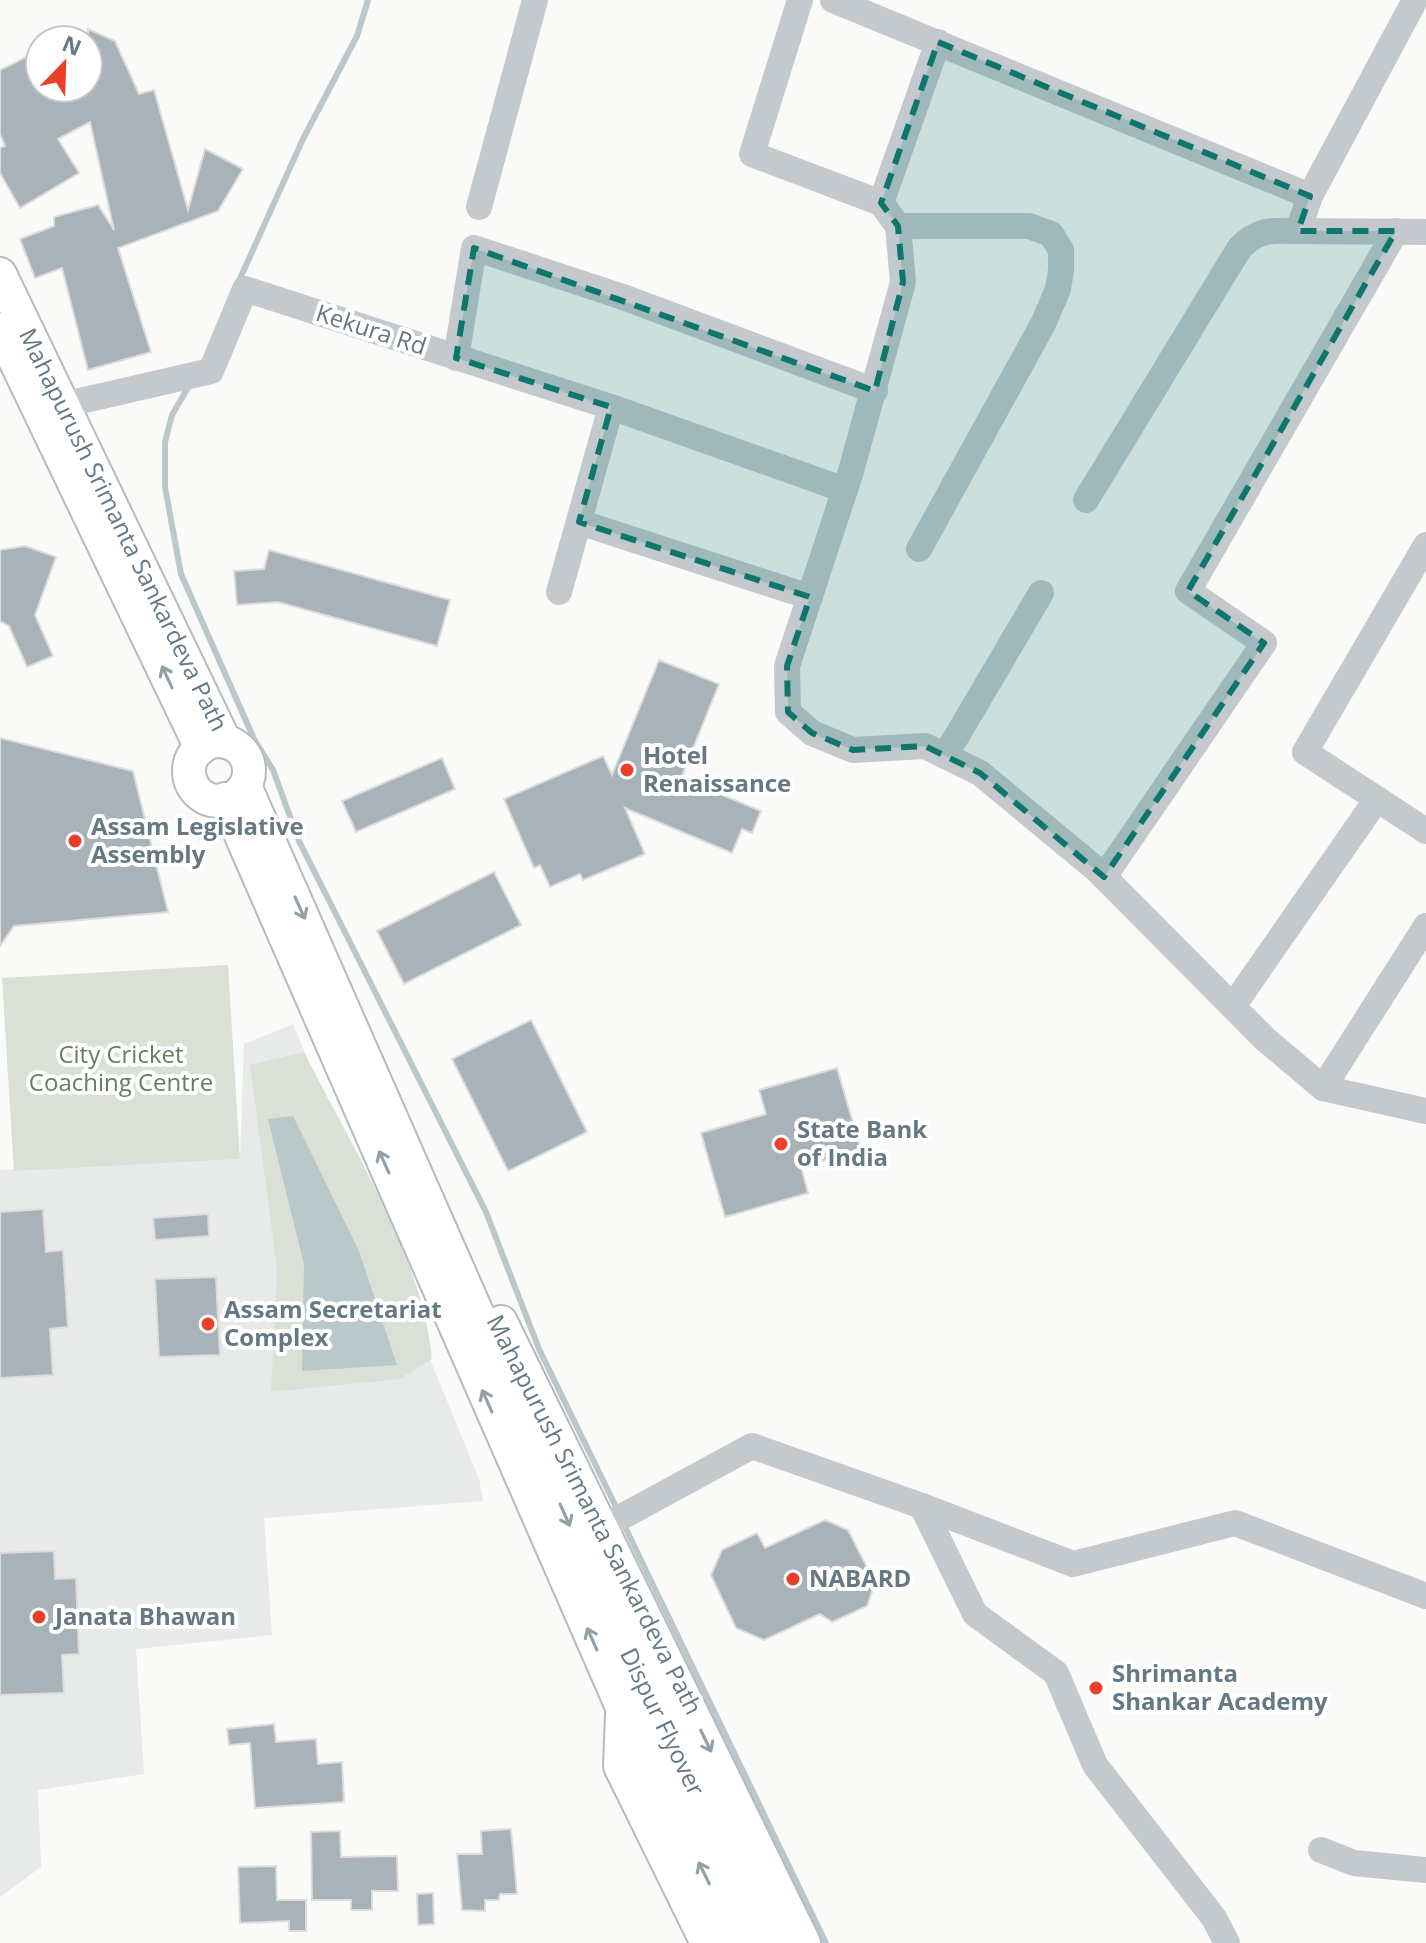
<svg xmlns="http://www.w3.org/2000/svg" width="1426" height="1943" font-family="'Open Sans',sans-serif">
	<rect width="100%" height="100%" fill="#fafaf8"/>
	<path fill="#e8eae9" d="M293,1024L479,1479L483,1501L264,1518L272,1635L136,1649L144,1774L38,1790L41,1867L0,1897V1170L240,1159L244,1044Z"/>
	<g fill="#dbe0d7">
		<path d="M228,965L240,1159L14,1171L2,978Z"/>
		<path d="M304,1052C350,1144 423,1258 432,1359L400,1379L271,1392L277,1270L250,1065Z"/>
	</g>
	<path fill="#b9c8ca" d="M293,1116L359,1251L397,1365L302,1371L304,1264L268,1119Z"/>
	<g fill="none" stroke-linecap="round" stroke-linejoin="round">
		<g stroke="#b9c8ca" stroke-width="6">
			<path d="M238,283L303,139L357,36L368,0"/>
			<path d="M190,384L172,415L165,442V487L181,574L254,739L273,770L299,841L486,1212L539,1349L618,1511"/>
			<path d="M624,1525L826,1943"/>
		</g>
	</g>
	<g fill="#a7b3b8" stroke="#dcdcda" stroke-width="2">
		<path d="M88,29L115,41L139,94L154,90L188,210L205,149L243,169L218,211L118,248L151,352L88,370L62,268L35,278L20,239L54,226V217L98,205L114,230L90,122L58,139L79,173L20,208L0,173V148L5,146L0,134V70L40,50V88H88Z"/>
		<path d="M25,546L56,557L35,615L53,656L27,667L9,626L0,621V550Z"/>
		<path d="M269,550L450,600L437,646L278,602L237,605L234,571L264,569Z"/>
		<path d="M659,660L719,684L681,778L761,811L752,833L742,829L732,853L625,808L645,854L583,880L580,874L550,887L540,865L534,868L504,799L603,756L612,775Z"/>
		<path d="M0,738L133,771L168,912L14,926L0,946Z"/>
		<path d="M442,758L455,789L356,832L342,801Z"/>
		<path d="M494,872L521,925L404,984L377,931Z"/>
		<path d="M531,1020L587,1132L508,1171L452,1059Z"/>
		<path d="M837,1068L861,1150L801,1167L808,1193L725,1217L701,1133L766,1114L759,1090Z"/>
		<path d="M43,1209L46,1252L63,1250L68,1327L50,1329L53,1375L0,1378V1212Z"/>
		<path d="M208,1214L209,1236L155,1240L153,1218Z"/>
		<path d="M216,1277L220,1355L159,1357L155,1279Z"/>
		<path d="M825,1520L848,1530L875,1583L867,1606L832,1622L820,1614L764,1640L736,1628L711,1575L722,1550L757,1533L765,1548Z"/>
		<path d="M54,1551L55,1579L76,1578L79,1654L62,1655L64,1693L0,1695V1553Z"/>
		<path d="M274,1724L276,1742L316,1739L318,1764L342,1762L344,1802L255,1808L250,1743L229,1745L227,1729Z"/>
		<path d="M511,1829L517,1894H500L499,1900H485V1911L462,1910L457,1854H482L481,1831Z"/>
		<path d="M340,1831L341,1857L397,1856L398,1891H372V1910H351V1900H312L311,1832Z"/>
		<path d="M276,1866L277,1900H306V1931H289V1921L240,1923L238,1867Z"/>
		<path d="M433,1893L434,1924L418,1925L417,1894Z"/>
	</g>
	<g fill="none" stroke-linecap="round" stroke-linejoin="round">
		<g stroke="#b4bbbe" stroke-width="36">
			<g id="major">
				<path d="M0,274L225,742"/>
				<path d="M0,329L201,748"/>
				<circle cx="219" cy="771" r="30"/>
				<path d="M245,786L608,1610L770,1943"/>
				<path d="M225,799L622,1707L738,1943"/>
				<path d="M501,1322L804,1943"/>
				<path d="M622,1714L620,1766L707,1943"/>
			</g>
		</g>
		<g stroke="#c3c9cc" stroke-width="26">
			<path d="M800,0L752,154L881,203L898,226L903,282L851,471L787,666L788,712L812,733L853,750L925,746L980,773L1096,869L1265,1039L1323,1088L1426,1111"/>
			<path d="M833,0L1310,196L1298,231L1426,232"/>
			<path d="M1310,196L1415,0"/>
			<path d="M881,203L938,42"/>
			<path d="M479,207L535,0"/>
			<path d="M898,226H1029L1051,234L1061,250V270L1058,289L1043,324L919,549"/>
			<path d="M456,358L474,248L623,297L875,391"/>
			<path d="M63,405L211,371L245,289L611,407"/>
			<path d="M1086,500L1239,249C1257,229 1272,230 1298,231"/>
			<path d="M579,522L810,597"/>
			<path d="M1426,545L1305,752L1426,831"/>
			<path d="M559,592L611,407L845,490"/>
			<path d="M945,756L1041,593"/>
			<path d="M1104,877L1264,643L1188,591L1396,231"/>
			<path d="M1233,1006L1377,799"/>
			<path d="M1323,1088L1426,926"/>
			<path d="M922,1506L1073,1564L1235,1523L1426,1596"/>
			<path d="M603,1527L752,1446L922,1506L975,1614L1056,1673L1095,1765L1214,1918L1227,1943"/>
			<path d="M1321,1850L1354,1863L1426,1870"/>
		</g>
		<use href="#major" stroke="#fff" stroke-width="32"/>
	</g>
	<defs><path id="oneway-shaft" d="M-6 0H5M1.5-3L5.5 0L1.5 3" fill="none" stroke-width="1.6" stroke-linecap="round" stroke-linejoin="round" transform="scale(2)"/></defs>
	<g stroke="#92a1a9">
		<use href="#oneway-shaft" transform="translate(167 677) rotate(-115)"/>
		<use href="#oneway-shaft" transform="translate(300 908) rotate(66)"/>
		<use href="#oneway-shaft" transform="translate(384 1162) rotate(-114)"/>
		<use href="#oneway-shaft" transform="translate(487 1401) rotate(-114)"/>
		<use href="#oneway-shaft" transform="translate(565 1515) rotate(66)"/>
		<use href="#oneway-shaft" transform="translate(592 1639) rotate(-114)"/>
		<use href="#oneway-shaft" transform="translate(706 1741) rotate(64)"/>
		<use href="#oneway-shaft" transform="translate(704 1873) rotate(-116)"/>
	</g>
	<path fill="#0f766e" fill-opacity="0.2" stroke="#0f766e" stroke-width="6" stroke-dasharray="16 10" stroke-linejoin="round" d="M938,42L1310,196L1298,231H1396L1188,591L1264,643L1104,877L980,773L925,746L853,750L812,733L788,712L787,666L810,597L579,522L611,407L456,358L474,248L875,391L903,282L898,226L881,203Z"/>
	<g fill="#ea4028" stroke="#fff" stroke-width="3">
		<circle cx="627" cy="770" r="8"/>
		<circle cx="75" cy="841" r="8"/>
		<circle cx="781" cy="1144" r="8"/>
		<circle cx="208" cy="1324" r="8"/>
		<circle cx="793" cy="1579" r="8"/>
		<circle cx="39" cy="1617" r="8"/>
		<circle cx="1096" cy="1688" r="8"/>
	</g>
	<g text-anchor="middle" stroke-width="8" stroke-linejoin="round" paint-order="stroke">
		<g font-size="24" fill="#647984" stroke="#fff">
			<text transform="translate(371 330) rotate(18)" y="8">Kekura Rd</text>
			<text transform="translate(123 530) rotate(64)" y="8">Mahapurush Srimanta Sankardeva Path</text>
			<text transform="translate(594 1515) rotate(63)" y="8">Mahapurush Srimanta Sankardeva Path</text>
			<text transform="translate(662 1722) rotate(64)" y="8">Dispur Flyover</text>
		</g>
		<g font-size="24" font-weight="bold" fill="#647984" stroke="#fff" text-anchor="start">
			<text x="643" y="764">Hotel<tspan x="643" dy="28">Renaissance</tspan></text>
			<text x="91" y="835">Assam Legislative<tspan x="91" dy="28">Assembly</tspan></text>
			<text x="797" y="1138">State Bank<tspan x="797" dy="28">of India</tspan></text>
			<text x="224" y="1318">Assam Secretariat<tspan x="224" dy="28">Complex</tspan></text>
			<text x="809" y="1587">NABARD</text>
			<text x="55" y="1625">Janata Bhawan</text>
			<text x="1112" y="1682">Shrimanta<tspan x="1112" dy="28">Shankar Academy</tspan></text>
		</g>
		<g font-size="24" fill="#6a7b63" stroke="#fff">
			<text x="121" y="1063">City Cricket<tspan x="121" dy="28">Coaching Centre</tspan></text>
		</g>
	</g>
	<g transform="translate(64 64) rotate(23)"><circle r="38" fill="#ffffff" stroke="#c1c9ce" stroke-width="2"/>
	<path d="M0-6L14 30L0 20L-14 30Z" fill="#ea4028"/>
	<text y="-12" font-size="22" font-weight="bold" text-anchor="middle" fill="#647984">N</text>
	</g>
</svg>
